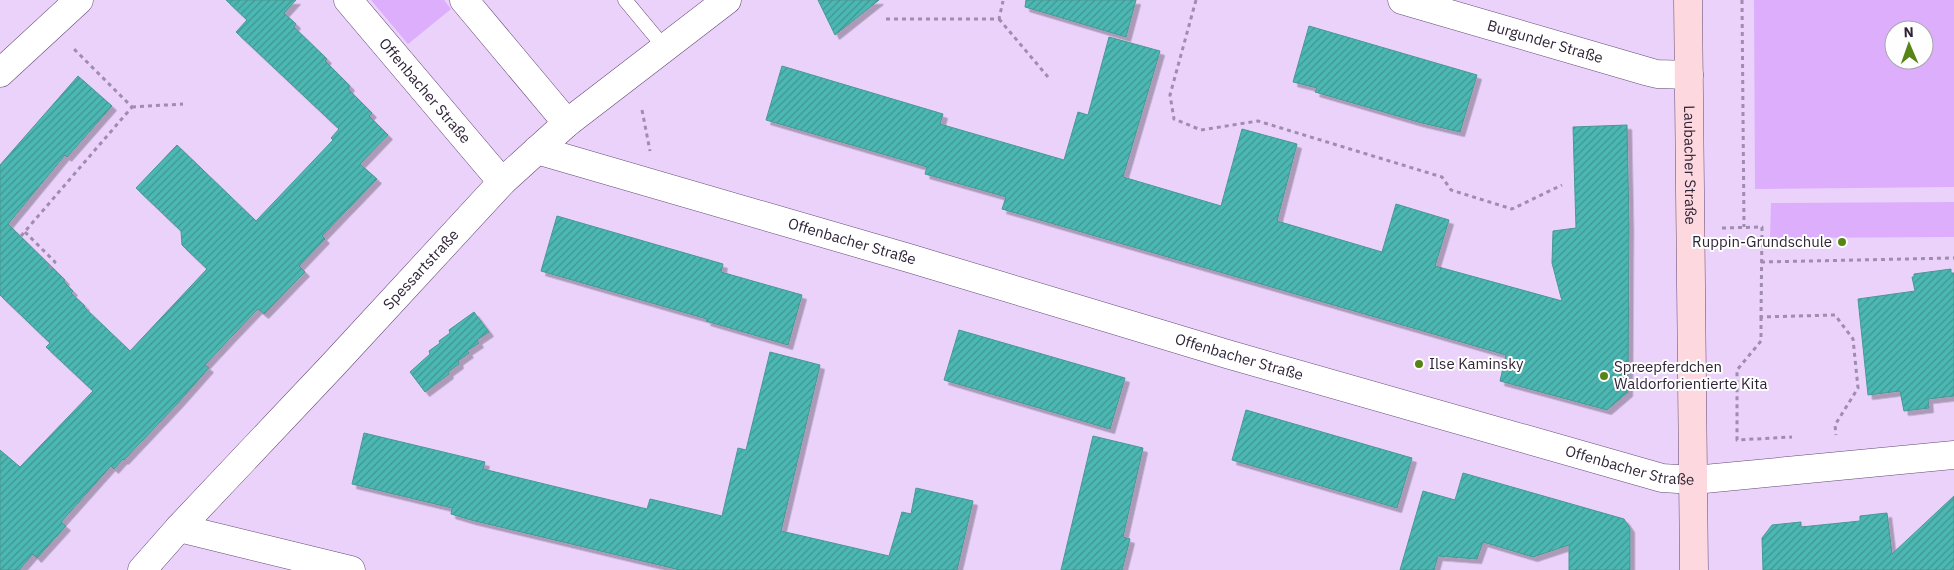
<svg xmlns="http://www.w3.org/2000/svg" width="1954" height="570" font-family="'IBM Plex Sans',sans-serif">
	<defs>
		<pattern id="building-hatch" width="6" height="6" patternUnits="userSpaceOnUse" patternTransform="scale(1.25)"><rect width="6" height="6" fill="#4cb8b3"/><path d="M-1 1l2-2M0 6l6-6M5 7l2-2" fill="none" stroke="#409592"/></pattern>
		<filter id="shadow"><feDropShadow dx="4.5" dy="4.5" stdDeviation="0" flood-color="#0004"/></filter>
	</defs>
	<rect width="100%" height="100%" fill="#ead2fb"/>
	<g fill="#dcaefc" fill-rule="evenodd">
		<path d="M371,0H444L451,9L408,44Z"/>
		<path d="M1754,0H1954V187L1755,189ZM1894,30H1924V60H1894Z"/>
		<path d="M1954,202V237L1770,238L1771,203Z"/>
	</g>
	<g fill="url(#building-hatch)" stroke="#4a9793" filter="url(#shadow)">
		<path d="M226,0H296L284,13L296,24L294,27L327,59L325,61L350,86L348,89L372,113L369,116L388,135L360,164L377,179L322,236L325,239L299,266L305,272L264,314L258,309L232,336L205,365L209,368L177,404L124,460L123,459L114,469L111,466L61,522L66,526L37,558L33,554L19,570H0V450L20,467L93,391L46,347L50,343L0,295V165L78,76L112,106L67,157L65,155L8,224L65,280L64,282L73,291L71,293L85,306L84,307L130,351L207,269L182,245L181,231L136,188L177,145L256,221L333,140L331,138L339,129L236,32L247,20Z"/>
		<path d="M818,0H879L835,35Z"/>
		<path d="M1026,0H1136L1126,37L1025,7Z"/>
		<path d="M1309,26L1477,75L1460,132L1418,122L1315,92L1317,88L1293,82Z"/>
		<path d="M1109,37L1160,51L1123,177L1221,206L1242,129L1297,144L1277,221L1382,252L1396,204L1449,220L1435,266L1562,301L1552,263L1553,231L1576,228L1573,127L1627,125L1629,226L1628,392L1607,410L1500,381L1506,355L1002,209L1006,197L925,174L927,167L766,120L782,66L943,114L940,124L1064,160L1078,112L1088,115Z"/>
		<path d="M557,216L723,264L721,272L802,295L788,345L706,321L707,319L541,271Z"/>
		<path d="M1951,269V273H1954V396L1928,399L1929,408L1904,411L1900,391L1868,395L1858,299L1915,291L1912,277H1914V274Z"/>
		<path d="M474,312L489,332L477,340L479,343L467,351L469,353L458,361L459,364L448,372L449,374L425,392L410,372L430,354L429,351L440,343L439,341L450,333L449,330Z"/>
		<path d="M959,330L1125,378L1110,429L944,380Z"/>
		<path d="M770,352L820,365L781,531L889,556L902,512L911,514L916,488L973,501L957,570H680L471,520L451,514L452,508L352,484L364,433L485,462L483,469L647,509L650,499L722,516L738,448L746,450Z"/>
		<path d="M1246,410L1412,458L1397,508L1232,460Z"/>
		<path d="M1093,436L1143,448L1123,537L1130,539L1122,570H1061Z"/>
		<path d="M1463,473L1624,519L1630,528V570H1569V545L1533,557L1483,542L1477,559L1438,556L1434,570H1400L1423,491L1455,500Z"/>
		<path d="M1954,496V570H1763L1762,538L1772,525L1801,522V527L1860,521V516L1887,513L1892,554Z"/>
	</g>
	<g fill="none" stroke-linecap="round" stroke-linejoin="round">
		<g stroke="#634975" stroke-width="15">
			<path id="lane" d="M625,0L664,47"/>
		</g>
		<g stroke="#634975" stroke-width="29">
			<g id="street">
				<path id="s1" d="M348,0L502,182"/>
				<path d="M464,0L567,123"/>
				<path id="s2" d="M1402,0L1649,72L1657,74L1689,75"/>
				<path d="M0,73L79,0"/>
				<path id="s3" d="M537,150L912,259L1227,354L1662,478L1694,480L1954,455"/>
				<path d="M179,528L351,570"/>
				<path id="s4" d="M142,570L179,528L333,365L502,182L567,123L727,0"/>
			</g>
		</g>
		<g stroke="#634975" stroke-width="29">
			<g id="secondary">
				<path id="s5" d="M1688,0L1694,570"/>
			</g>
		</g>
		<g stroke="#a08dad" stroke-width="3" stroke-dasharray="4 4" stroke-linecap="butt">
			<path d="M1196,0L1170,95L1174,119L1201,130L1258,121L1442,177L1451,190L1512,209L1562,185"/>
			<path d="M1742,0L1744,227"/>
			<path d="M886,19H999L1003,1"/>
			<path d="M999,19L1048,77"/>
			<path d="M132,107L183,104"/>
			<path d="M642,110L650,151"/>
			<path d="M1722,228L1762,227L1761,317L1835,315L1853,339L1858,388L1835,425L1836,435"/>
			<path d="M25,232L55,262L49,268"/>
			<path d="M21,236L132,107L73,48"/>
			<path d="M1761,262L1954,258"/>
			<path d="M1761,317V341L1737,370V440L1792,437"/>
		</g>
		<use href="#lane" stroke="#fff" stroke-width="14"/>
		<use href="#street" stroke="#fff" stroke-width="28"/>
		<use href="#secondary" stroke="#fdd8de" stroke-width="28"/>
	</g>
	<g fill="#568515" stroke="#fefefe" stroke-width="2">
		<circle cx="1842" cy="242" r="5"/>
		<circle cx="1419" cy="364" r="5"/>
		<circle cx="1604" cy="376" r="5"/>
	</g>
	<g text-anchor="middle" stroke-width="4" stroke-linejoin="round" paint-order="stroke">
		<g font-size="15" fill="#2f2437" stroke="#fefefe">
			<text dy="5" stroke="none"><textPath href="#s2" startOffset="149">Burgunder Straße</textPath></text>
			<text dy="5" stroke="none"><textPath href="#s1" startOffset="119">Offenbacher Straße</textPath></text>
			<text dy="5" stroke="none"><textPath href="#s5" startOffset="165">Laubacher Straße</textPath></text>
			<text dy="5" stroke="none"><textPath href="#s3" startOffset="328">Offenbacher Straße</textPath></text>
			<text dy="5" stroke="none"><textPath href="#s4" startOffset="410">Spessartstraße</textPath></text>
			<text dy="5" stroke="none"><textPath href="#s3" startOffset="732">Offenbacher Straße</textPath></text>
			<text dy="5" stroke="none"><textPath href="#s3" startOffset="1138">Offenbacher Straße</textPath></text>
		</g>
		<g font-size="15" fill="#2f2437" stroke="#fefefe" text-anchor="start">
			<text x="1832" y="247" text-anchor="end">Ruppin-Grundschule</text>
			<text x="1429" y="369">Ilse Kaminsky</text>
			<text x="1614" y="372">Spreepferdchen<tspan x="1614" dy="17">Waldorforientierte Kita</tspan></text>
		</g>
	</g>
	<g transform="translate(1909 45) rotate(358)"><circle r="24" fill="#fefefe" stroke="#aba7ae"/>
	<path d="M0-4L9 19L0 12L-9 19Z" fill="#568515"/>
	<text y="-8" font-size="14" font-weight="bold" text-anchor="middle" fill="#2f2437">N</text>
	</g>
</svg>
